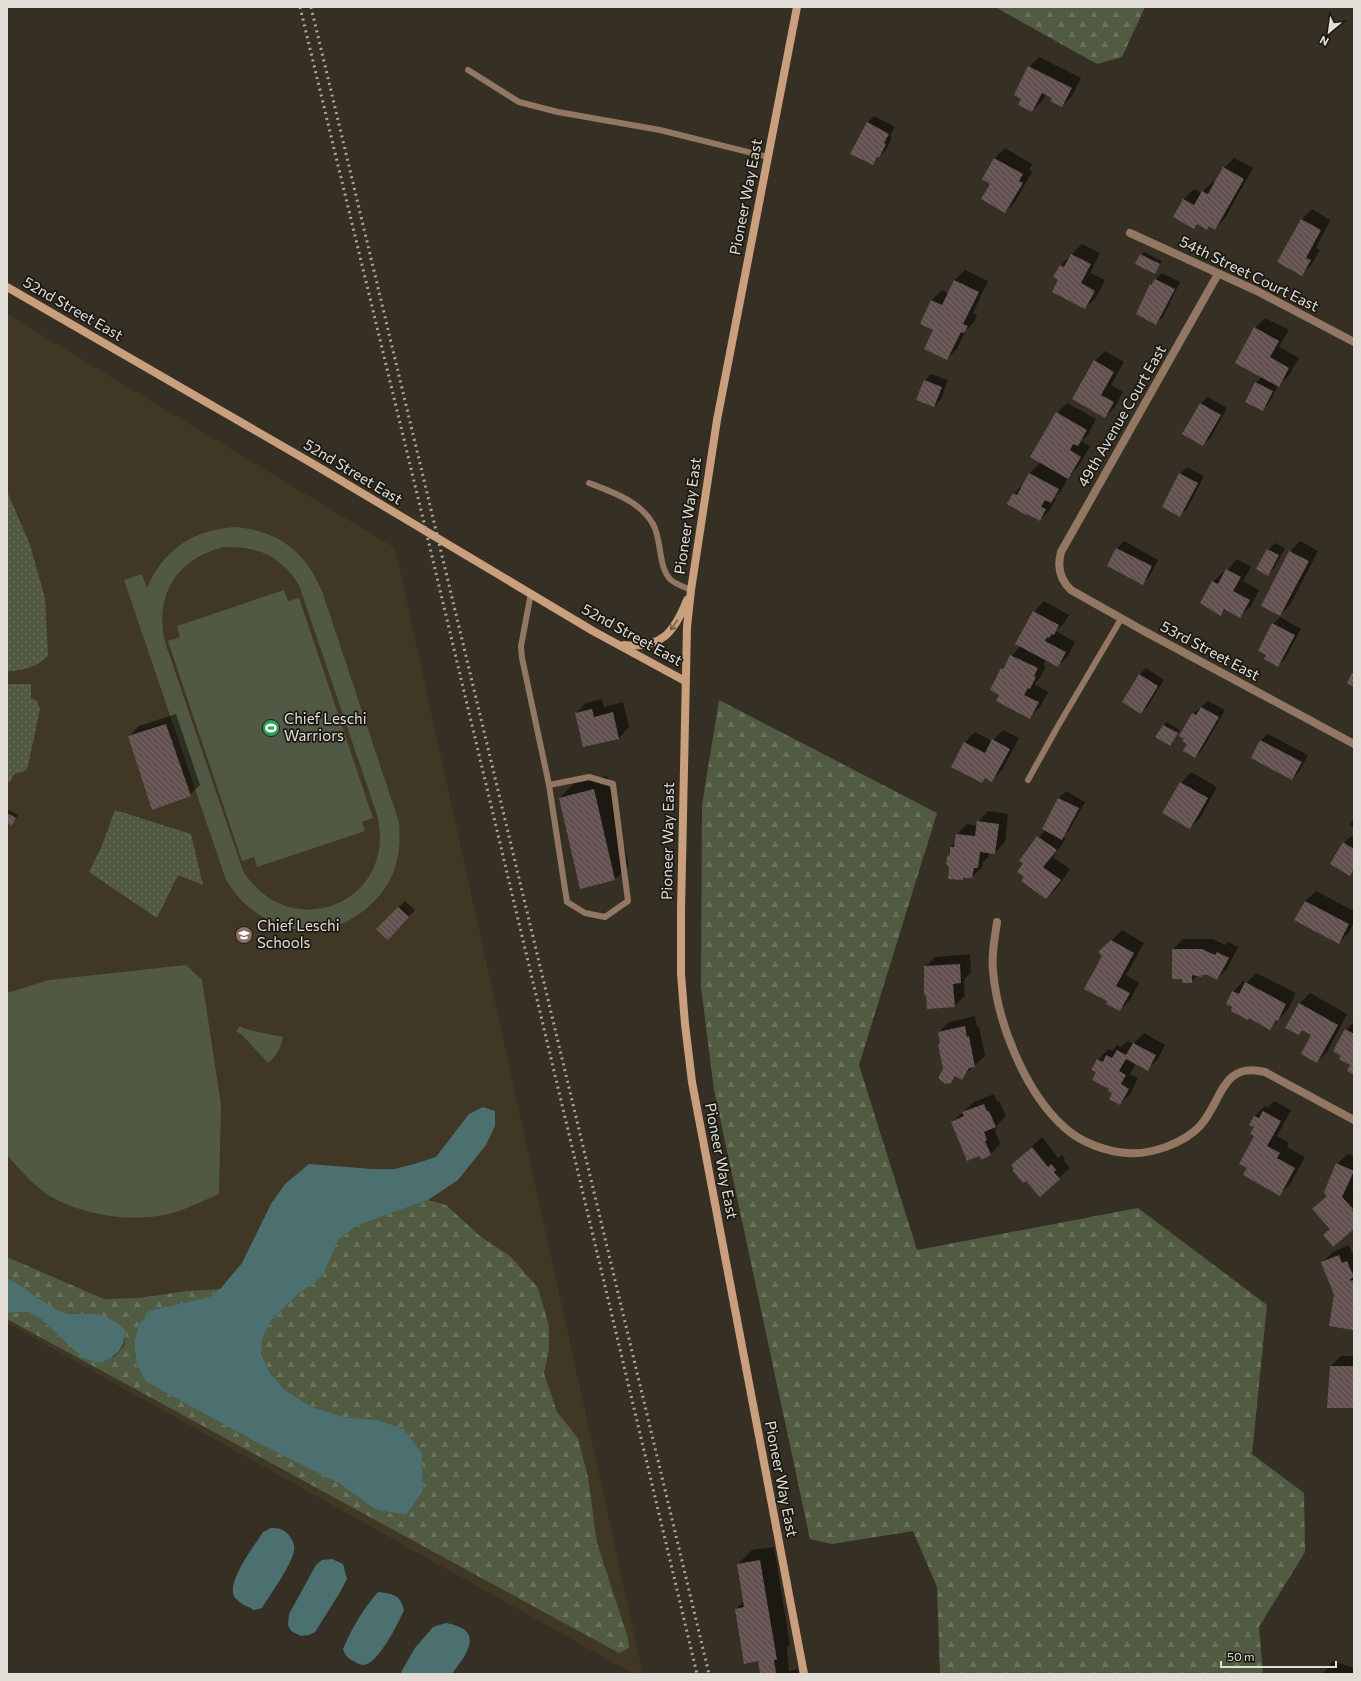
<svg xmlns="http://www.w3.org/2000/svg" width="1361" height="1681" font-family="Commissioner,sans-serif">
	<defs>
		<pattern id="grass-dots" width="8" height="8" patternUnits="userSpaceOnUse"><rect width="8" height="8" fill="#515945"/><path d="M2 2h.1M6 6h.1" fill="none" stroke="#6a705f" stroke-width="1.8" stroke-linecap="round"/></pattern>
		<pattern id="forest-firs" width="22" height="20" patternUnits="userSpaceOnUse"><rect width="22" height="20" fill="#515b42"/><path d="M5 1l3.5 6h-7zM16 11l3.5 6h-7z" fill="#6a725d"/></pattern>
		<pattern id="building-back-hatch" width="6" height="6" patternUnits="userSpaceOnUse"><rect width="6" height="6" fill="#625150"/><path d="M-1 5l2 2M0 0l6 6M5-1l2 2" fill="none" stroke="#786a68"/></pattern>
	</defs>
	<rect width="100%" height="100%" fill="#363024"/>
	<path fill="#403725" d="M7,314L395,548L643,1674H634L7,1323Z"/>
	<g fill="url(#grass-dots)">
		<path d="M7,491L30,545L45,598L48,656C38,667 21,671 7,671Z"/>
		<path d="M7,684H31V698L37,701L40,709L28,766L25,771L14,774L10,782L7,781Z"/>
		<path d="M115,810L191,834L203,885L178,875L157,918L89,872L101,848Z"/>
	</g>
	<g fill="url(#forest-firs)">
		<path d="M995,7H1145L1122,57L1097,64Z"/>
		<path d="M719,700L937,813L859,1065L917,1250L1138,1208L1267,1305L1252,1454L1304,1493L1305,1552L1259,1627L1263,1674H940L937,1587L913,1531L832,1544L810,1539L714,1090L701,987L702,805Z"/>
		<path d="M428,1200L446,1205L480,1236L511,1257L538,1288L549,1326V1349L544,1373L557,1412L578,1438L588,1477L597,1543L628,1638L629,1648L619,1653L7,1319V1313L28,1312L41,1319L67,1343L114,1357L124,1346L126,1331C118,1326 101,1315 93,1314C83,1313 73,1315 62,1312C43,1306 25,1288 7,1278V1257L104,1299L139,1298L186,1291L220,1289L209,1297L151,1310L139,1324L134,1343L137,1366L146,1382L254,1441L340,1484L376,1510L405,1515L423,1491L422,1454L377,1420L344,1417L310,1406L284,1389L270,1373L261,1352L263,1338L271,1321L296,1296L322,1277L339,1239L355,1227L372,1220Z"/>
	</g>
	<g fill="#515945" fill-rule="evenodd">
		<path d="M237,527C280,532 305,551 322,591L399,822C400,837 400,850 396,864C392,881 381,896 368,907C321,949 257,931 226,880L124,580L142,574L147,588C164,548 195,529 237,527ZM224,547C258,546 280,556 299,585L377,815C399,902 291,947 243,871L165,642C154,595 177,558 224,547Z"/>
		<path d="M284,590L288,601L299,598L373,818L362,822L365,831L257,867L254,857L242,861L168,641L180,637L177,626Z"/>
		<path d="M186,965L202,980L221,1105L219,1194C207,1199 195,1205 182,1210C143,1224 94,1218 57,1200C37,1190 22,1172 7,1155V993L49,980Z"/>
		<path d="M240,1026L245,1029L283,1037C281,1047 277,1056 268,1063L242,1035L236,1031Z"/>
	</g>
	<g fill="#4c706f">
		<path d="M483,1107L495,1111V1126L486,1145L458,1180L428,1200L372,1220L355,1227L339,1239L322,1277L296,1296L271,1321L263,1338L261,1353L270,1373L284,1389L310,1406L344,1417L377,1420L404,1429L422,1454L423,1491L406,1515L376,1510L340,1484L254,1441L146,1382L137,1366L134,1343L139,1324L151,1310L209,1297L220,1289L242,1263L271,1204L285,1184L309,1164L372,1169H395L414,1164L436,1157L469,1114Z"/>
		<path d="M7,1278C26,1288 41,1302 60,1311C71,1316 82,1313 94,1314C107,1315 117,1322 126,1331C123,1350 118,1355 100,1363L83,1358L41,1319L28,1312L7,1313Z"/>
		<path d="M271,1528C274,1528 277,1528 280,1529C288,1531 296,1543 294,1551C290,1568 271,1593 262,1608L254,1610C247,1606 238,1603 234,1596C227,1581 255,1545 263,1532Z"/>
		<path d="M332,1559L343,1564L347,1579L339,1594L315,1632L309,1635L301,1636L291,1631L288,1625L289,1614L316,1565L322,1560Z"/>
		<path d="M378,1592C393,1594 400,1594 404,1610C399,1622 378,1664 364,1665C361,1665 357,1663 355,1662C348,1659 345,1655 343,1649C352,1628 363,1609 378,1592Z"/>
		<path d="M446,1623C486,1630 467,1654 452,1674H400L415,1648L433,1627Z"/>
	</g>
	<g fill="#0007">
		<path d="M1039,57L1081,78L1072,96L1062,106L1053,98L1046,94L1042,101L1032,111L1023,98L1029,67Z"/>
		<path d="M874,116L895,127L890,136L892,137L886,150L872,164L867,123Z"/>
		<path d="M1005,148L1032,164L1029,170L1032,172L1015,202L1005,212L991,183L983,179L995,158Z"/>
		<path d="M1234,158L1253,168L1225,218L1215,229L1210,225L1207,229L1198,224L1194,227L1174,216L1184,199L1194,189L1201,193L1213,181L1216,183L1224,168Z"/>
		<path d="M1312,209L1330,220L1316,248L1320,250L1312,264L1302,274L1301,220Z"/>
		<path d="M1082,244L1100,253L1090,273L1105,280L1096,298L1085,308L1060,280L1055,277L1061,265Z"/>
		<path d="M1144,252L1162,261L1155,272L1141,255Z"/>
		<path d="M965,270L988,281L973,313L977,315L974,322L966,330L957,349L947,359L934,329L921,323L932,300L942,290L948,293L954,281Z"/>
		<path d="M1162,273L1180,282L1163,317L1156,323L1150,285Z"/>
		<path d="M1265,318L1289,330L1279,347L1299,358L1289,375L1278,386L1269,403L1263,410L1256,383L1262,376L1255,328Z"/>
		<path d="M1105,351L1124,362L1111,385L1123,392L1115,407L1105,417L1095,361Z"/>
		<path d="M931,374L948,380L941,399L934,406L925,381Z"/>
		<path d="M1208,397L1227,408L1210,439L1203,445L1184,434L1201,403Z"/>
		<path d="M1067,403L1096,419L1088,435L1081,441L1090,446L1078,467L1068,478L1061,491L1054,498L1056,499L1050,510L1040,520L1009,503L1014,493L1025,483L1030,473L1041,462L1057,413Z"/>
		<path d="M1187,467L1204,476L1187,509L1180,515V474Z"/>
		<path d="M1124,541L1158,560L1149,577L1142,584L1108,565L1117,548Z"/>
		<path d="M1300,541L1318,551L1290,605L1280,615L1290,552Z"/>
		<path d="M1275,543L1285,548L1274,568L1268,574V550Z"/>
		<path d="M1237,559L1251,567L1243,581L1259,590L1251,606L1240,616L1226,609L1220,615L1213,582L1223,572L1225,573Z"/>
		<path d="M1044,601L1069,615L1064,623L1056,631L1075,642L1068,656L1058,666L1046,660L1043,665L1046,666L1040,678L1034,684L1048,692L1040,707L1030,717L1000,694L991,690L1002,668L1020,646L1034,612Z"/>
		<path d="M1280,617L1301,629L1285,659L1278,665L1273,624Z"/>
		<path d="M1146,668L1164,680L1148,706L1141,713L1139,675Z"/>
		<path d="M602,699L604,707L623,702L629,727L619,738L584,746L576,713L586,703Z"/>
		<path d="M1208,701L1225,710L1202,750L1195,757L1189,744L1180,736L1193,714Z"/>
		<path d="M176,714L200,785L190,795L129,736L139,726Z"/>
		<path d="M1166,722L1180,730L1170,745L1157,737Z"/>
		<path d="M1003,730L1019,738L1002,770L992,780L986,778L982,782L965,742L975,732L992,741Z"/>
		<path d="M1268,734L1308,755L1299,772L1292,779L1252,757L1261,740Z"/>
		<path d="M1191,772L1217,787L1200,818L1190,828L1181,783Z"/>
		<path d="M607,776L629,866L615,879L560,798L573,784Z"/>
		<path d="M1066,791L1085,802L1068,832L1063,837L1066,839L1053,857L1070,869L1057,888L1046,898L1026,877L1024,863L1020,860L1045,830L1043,829L1059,798Z"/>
		<path d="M7,809L18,815L12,825L7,822Z"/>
		<path d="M988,811L1008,814L1005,842L995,853L989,852L988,857L983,862L982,867L972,877H965L963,879L951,855V847L955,843L956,835L967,824L977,826L978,822Z"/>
		<path d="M1354,818V827L1350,825Z"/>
		<path d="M1351,836L1354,838V870L1349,875L1344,843Z"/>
		<path d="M1316,891L1354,911V923L1349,932L1339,943L1296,920L1305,901Z"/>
		<path d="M405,901L415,910L394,932L377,929Z"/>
		<path d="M1122,930L1144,943L1126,975L1139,983L1130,1000L1120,1010L1108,1001L1103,956L1100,952Z"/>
		<path d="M1183,939H1213L1225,945L1228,942L1238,947L1227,969L1217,979L1208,974L1198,975L1191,982L1183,979L1173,949Z"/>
		<path d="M970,954L971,972L964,980L965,996L954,1006L925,967L935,957Z"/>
		<path d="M1256,973L1296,993L1288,1009L1270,1029L1233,992L1243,981L1246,983Z"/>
		<path d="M1310,993L1347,1014L1327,1052L1317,1062L1313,1035L1303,1029L1298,1034L1286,1027L1300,1003Z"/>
		<path d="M975,1016L977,1027H979L985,1056L961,1078L957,1076L950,1082L944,1069L939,1044L941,1042L939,1032L949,1022Z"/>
		<path d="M1354,1022V1074L1346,1030Z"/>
		<path d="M1144,1033L1165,1045L1158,1059L1147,1069L1136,1063L1130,1074L1138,1078L1130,1094L1120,1104L1098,1072V1060L1108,1049L1112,1051L1117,1045L1121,1047L1128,1041L1133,1044Z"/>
		<path d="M994,1094L997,1102L999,1101L1006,1116L996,1126L997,1129L995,1131L1000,1144L990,1155L952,1122L974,1102Z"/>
		<path d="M1274,1101L1291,1110L1277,1136L1289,1143L1287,1147L1305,1157L1290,1184L1280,1194L1248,1168L1255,1136V1127L1251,1124L1255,1116L1265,1106L1268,1108Z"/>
		<path d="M1042,1137L1058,1158L1062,1155L1065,1159L1064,1161L1070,1168L1040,1195L1012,1165Z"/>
		<path d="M1348,1154L1354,1156V1182L1352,1187L1354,1189V1227L1331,1229L1313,1209L1328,1195L1337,1164Z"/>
		<path d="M1349,1245L1352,1253H1354V1328L1353,1329L1335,1294L1322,1262L1333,1252Z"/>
		<path d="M1341,1356H1354V1407L1331,1366Z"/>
		<path d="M774,1547L790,1645L787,1648L789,1671L798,1669V1674H761L758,1660L736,1609L744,1601L738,1564L752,1550Z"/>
		<path d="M1333,1661L1354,1668V1674H1322Z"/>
	</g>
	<g fill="url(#building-back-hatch)">
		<path d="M1028,66L1072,88L1062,107L1050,101L1052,98L1042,93L1032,112L1018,105L1021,99L1014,95Z"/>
		<path d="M867,122L889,134L884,143L886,144L879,158L877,157L873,165L850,154Z"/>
		<path d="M994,158L1023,174L1019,181L1023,183L1005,213L981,199L990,184L982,179Z"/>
		<path d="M1223,167L1244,179L1215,230L1209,226L1207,230L1197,224L1194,229L1173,217L1183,199L1194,205L1202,191L1208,194Z"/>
		<path d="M1301,219L1321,230L1306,258L1311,260L1302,276L1277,262Z"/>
		<path d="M1071,254L1091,264L1081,283L1095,291L1085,309L1052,292L1058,280L1053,277L1060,265L1064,267Z"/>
		<path d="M1140,254L1160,264L1155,274L1135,264Z"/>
		<path d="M1155,279L1175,289L1156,325L1136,314L1150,284L1151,285Z"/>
		<path d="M954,280L979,292L963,324L968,326L964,333L961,332L947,360L924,349L933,330L920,324L931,300L942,305Z"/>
		<path d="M1254,327L1279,341L1270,357L1289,368L1279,387L1235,363Z"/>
		<path d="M1094,360L1114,372L1101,395L1114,402L1105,418L1072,399Z"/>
		<path d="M924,380L942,387L934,407L916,400Z"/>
		<path d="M1255,382L1273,391L1263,411L1245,402Z"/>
		<path d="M1200,403L1221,415L1203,446L1182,434Z"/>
		<path d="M1056,412L1087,430L1078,446L1073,444L1070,450L1081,457L1068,479L1030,457Z"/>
		<path d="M1029,473L1059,489L1051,503L1045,500L1041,507L1046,509L1040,521L1027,514L1026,515L1007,504L1013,493L1017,495Z"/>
		<path d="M1179,473L1198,483L1180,517L1162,507Z"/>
		<path d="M1116,548L1152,566L1143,585L1107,566Z"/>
		<path d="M1267,549L1279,555L1268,576L1256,569Z"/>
		<path d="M1289,551L1309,561L1280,616L1261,606Z"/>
		<path d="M1226,569L1241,577L1233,591L1250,600L1240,618L1224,609L1221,616L1200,603L1212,581L1218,584Z"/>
		<path d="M1033,611L1059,625L1054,635L1052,634L1049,638L1047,637L1045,641L1066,652L1058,667L1015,644Z"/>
		<path d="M1272,623L1295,635L1278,667L1264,659L1266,655L1258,651Z"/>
		<path d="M1010,655L1038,668L1034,676L1036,677L1030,689L1028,688L1024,695L1039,702L1030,719L996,701L999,695L990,690L1001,668L1003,669Z"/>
		<path d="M1352,673L1354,674V687L1347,683Z"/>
		<path d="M1139,674L1158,686L1141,714L1122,702Z"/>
		<path d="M1201,707L1219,717L1195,758L1183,751L1187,744L1182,741L1184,739L1179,736L1192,713L1196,715Z"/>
		<path d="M592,709L594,717L613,712L619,739L583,747L575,713Z"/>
		<path d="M166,724L191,796L152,810L128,736Z"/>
		<path d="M1163,725L1178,733L1170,746L1155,737Z"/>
		<path d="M992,739L1010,749L992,782L985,778L982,783L951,767L964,742L985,753Z"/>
		<path d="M1260,740L1302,762L1292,780L1251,758Z"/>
		<path d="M1180,782L1208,798L1190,829L1162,813Z"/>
		<path d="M594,789L615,880L580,889L559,798Z"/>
		<path d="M1058,798L1079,808L1062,840L1042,829Z"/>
		<path d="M7,813L16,818L12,826L7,823Z"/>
		<path d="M977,821L999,824L995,854L980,852L978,868H974L972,878H963V880L948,879L949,867L946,864L947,857L950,854V847H954L956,834L975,836Z"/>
		<path d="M1037,836L1057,850L1043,867L1061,880L1046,899L1021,881L1024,877L1017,872L1023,863L1019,861Z"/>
		<path d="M1343,842L1354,849V869L1350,876L1330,864Z"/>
		<path d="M1305,901L1349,924L1339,944L1294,920Z"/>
		<path d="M398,907L409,917L388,940L376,929Z"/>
		<path d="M1111,940L1134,953L1116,986L1130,993L1120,1011L1106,1004L1107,1001L1084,989L1102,956L1098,952Z"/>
		<path d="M1172,949H1202L1215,955L1217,952L1229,958L1217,980L1208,975H1202V977L1192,975V983H1182V979H1172Z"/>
		<path d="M960,964L961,983L953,984L955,1007L927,1009L926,995H924V966Z"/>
		<path d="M1245,982L1286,1004L1278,1021L1276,1020L1270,1030L1249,1018L1248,1020L1231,1011L1232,1007L1226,1004L1232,991L1239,994Z"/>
		<path d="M1299,1003L1338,1025L1317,1063L1301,1054L1311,1035L1302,1030L1299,1035L1285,1028Z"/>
		<path d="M965,1026L967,1037L969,1036L975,1067L969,1068L962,1080L955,1076L951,1083L946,1084L939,1079V1076L943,1069L938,1044L940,1043L938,1032Z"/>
		<path d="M1345,1029L1354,1034V1075L1347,1071L1350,1065L1339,1059L1341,1056L1333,1051Z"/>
		<path d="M1133,1043L1156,1055L1148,1071L1126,1059L1119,1071L1126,1075L1121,1084L1129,1089L1120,1105L1109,1099L1112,1093L1108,1091L1109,1089L1092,1080L1096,1072L1091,1070L1097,1059L1103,1062L1106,1055L1112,1058L1117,1050L1126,1055Z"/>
		<path d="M984,1104L987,1111H989L996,1127L984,1132L987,1140L985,1141L991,1155L981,1160L979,1156L967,1161L951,1122L964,1116L962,1112Z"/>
		<path d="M1263,1111L1281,1121L1267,1146L1280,1153L1277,1158L1295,1168L1280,1196L1243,1175L1247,1168L1239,1164L1254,1136L1250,1134L1254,1127L1249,1125L1254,1116L1259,1118Z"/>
		<path d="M1032,1147L1048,1167L1051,1164L1056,1170L1054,1172L1060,1179L1040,1197L1026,1181L1023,1183L1012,1170L1014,1169L1011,1165Z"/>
		<path d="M1336,1163L1354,1171L1342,1197L1353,1209L1352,1210L1354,1213V1229L1333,1247L1323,1235L1330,1229L1312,1209L1327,1196L1324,1192Z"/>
		<path d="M1339,1255L1342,1263L1347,1261L1354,1277L1350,1279L1351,1281L1354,1280L1353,1330L1329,1326L1334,1295L1321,1262Z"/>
		<path d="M1330,1366H1354V1408H1327Z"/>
		<path d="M760,1560L777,1660H774L776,1673L774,1674H760L758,1661L744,1664L735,1609L744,1607L737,1564Z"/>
	</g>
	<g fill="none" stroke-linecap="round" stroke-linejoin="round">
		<g stroke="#927762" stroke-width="6">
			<path d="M468,70L519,102L558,112L660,130L768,157"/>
			<path d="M589,483C612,492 640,501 653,524C662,540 658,566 670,579C675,584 684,587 691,590"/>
			<path d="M531,593L521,646L522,658L549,785L567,902L585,913L605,917L628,901L613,784L589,777L549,785"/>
			<path d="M1028,780L1058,726L1121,619"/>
		</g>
		<g stroke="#927762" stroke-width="8">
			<path d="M1130,233L1257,291L1354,342"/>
			<path d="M1218,274L1061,552C1057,567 1060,580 1071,590L1142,630L1354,744"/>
			<path d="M997,922C995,937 991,955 993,970C997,1022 1025,1092 1064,1127C1080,1142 1106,1152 1128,1153C1151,1155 1184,1143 1200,1126C1222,1102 1221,1061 1265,1072L1354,1120"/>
		</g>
		<g stroke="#c99f7d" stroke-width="8">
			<path d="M797,7L717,420L691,590L687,627L681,910V974L685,1024L692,1082L804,1674"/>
			<path d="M7,287L315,465L593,631L685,681"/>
			<path d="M624,645C661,649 674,633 687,600"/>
		</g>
		<g stroke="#aba79e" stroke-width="3" stroke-dasharray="2 4" stroke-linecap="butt">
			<path d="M300,7L426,531L697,1674"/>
			<path d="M311,7L709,1674"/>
		</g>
	</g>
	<defs><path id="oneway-shaft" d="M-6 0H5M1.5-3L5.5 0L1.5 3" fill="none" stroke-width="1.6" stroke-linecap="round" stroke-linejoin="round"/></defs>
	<use stroke="#725c48" href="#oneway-shaft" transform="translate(674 625) rotate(125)"/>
	<defs>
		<g id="stadium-disc" transform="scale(0.9)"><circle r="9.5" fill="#2e9e5b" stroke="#1b1813"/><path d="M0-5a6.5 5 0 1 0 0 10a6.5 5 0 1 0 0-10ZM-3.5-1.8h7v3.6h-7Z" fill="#fff"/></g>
		<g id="school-disc" transform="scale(0.9)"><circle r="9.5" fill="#8d6e63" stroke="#1b1813"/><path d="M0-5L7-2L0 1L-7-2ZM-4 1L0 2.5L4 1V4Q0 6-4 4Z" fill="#fff"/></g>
	</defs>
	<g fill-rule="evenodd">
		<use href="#stadium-disc" x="271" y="728"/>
		<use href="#school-disc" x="244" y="935"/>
	</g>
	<g text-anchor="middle" stroke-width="3.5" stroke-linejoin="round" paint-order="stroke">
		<g font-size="15" fill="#e2ded7" stroke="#1b1813">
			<text transform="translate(746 197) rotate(-79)" y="5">Pioneer Way East</text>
			<text transform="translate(1249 274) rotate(26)" y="5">54th Street Court East</text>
			<text transform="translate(73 309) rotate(30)" y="5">52nd Street East</text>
			<text transform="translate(1122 416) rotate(-60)" y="5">49th Avenue Court East</text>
			<text transform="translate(353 472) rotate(31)" y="5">52nd Street East</text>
			<text transform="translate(688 516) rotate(-82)" y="5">Pioneer Way East</text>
			<text transform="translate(632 635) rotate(29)" y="5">52nd Street East</text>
			<text transform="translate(1210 651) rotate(28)" y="5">53rd Street East</text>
			<text transform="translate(668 841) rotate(-89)" y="5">Pioneer Way East</text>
			<text transform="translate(721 1161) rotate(79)" y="5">Pioneer Way East</text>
			<text transform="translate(781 1479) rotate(79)" y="5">Pioneer Way East</text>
		</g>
		<g font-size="15" fill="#e2ded7" stroke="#1b1813" text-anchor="start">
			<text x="284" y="724">Chief Leschi<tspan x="284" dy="17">Warriors</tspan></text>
			<text x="257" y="931">Chief Leschi<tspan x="257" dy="17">Schools</tspan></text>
		</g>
	</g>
	<rect width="1361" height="1681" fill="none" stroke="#e2ded7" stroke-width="16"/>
	<g transform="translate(1329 32) rotate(209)" stroke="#1b1813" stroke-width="3" paint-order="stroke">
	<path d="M0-3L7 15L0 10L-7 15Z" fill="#e2ded7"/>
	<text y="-6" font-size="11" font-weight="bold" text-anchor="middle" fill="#e2ded7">N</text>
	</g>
	<path d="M1221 1661v6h115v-6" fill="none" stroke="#e2ded7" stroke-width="2"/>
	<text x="1227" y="1661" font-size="12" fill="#e2ded7" stroke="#1b1813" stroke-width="3" paint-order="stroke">50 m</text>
</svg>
